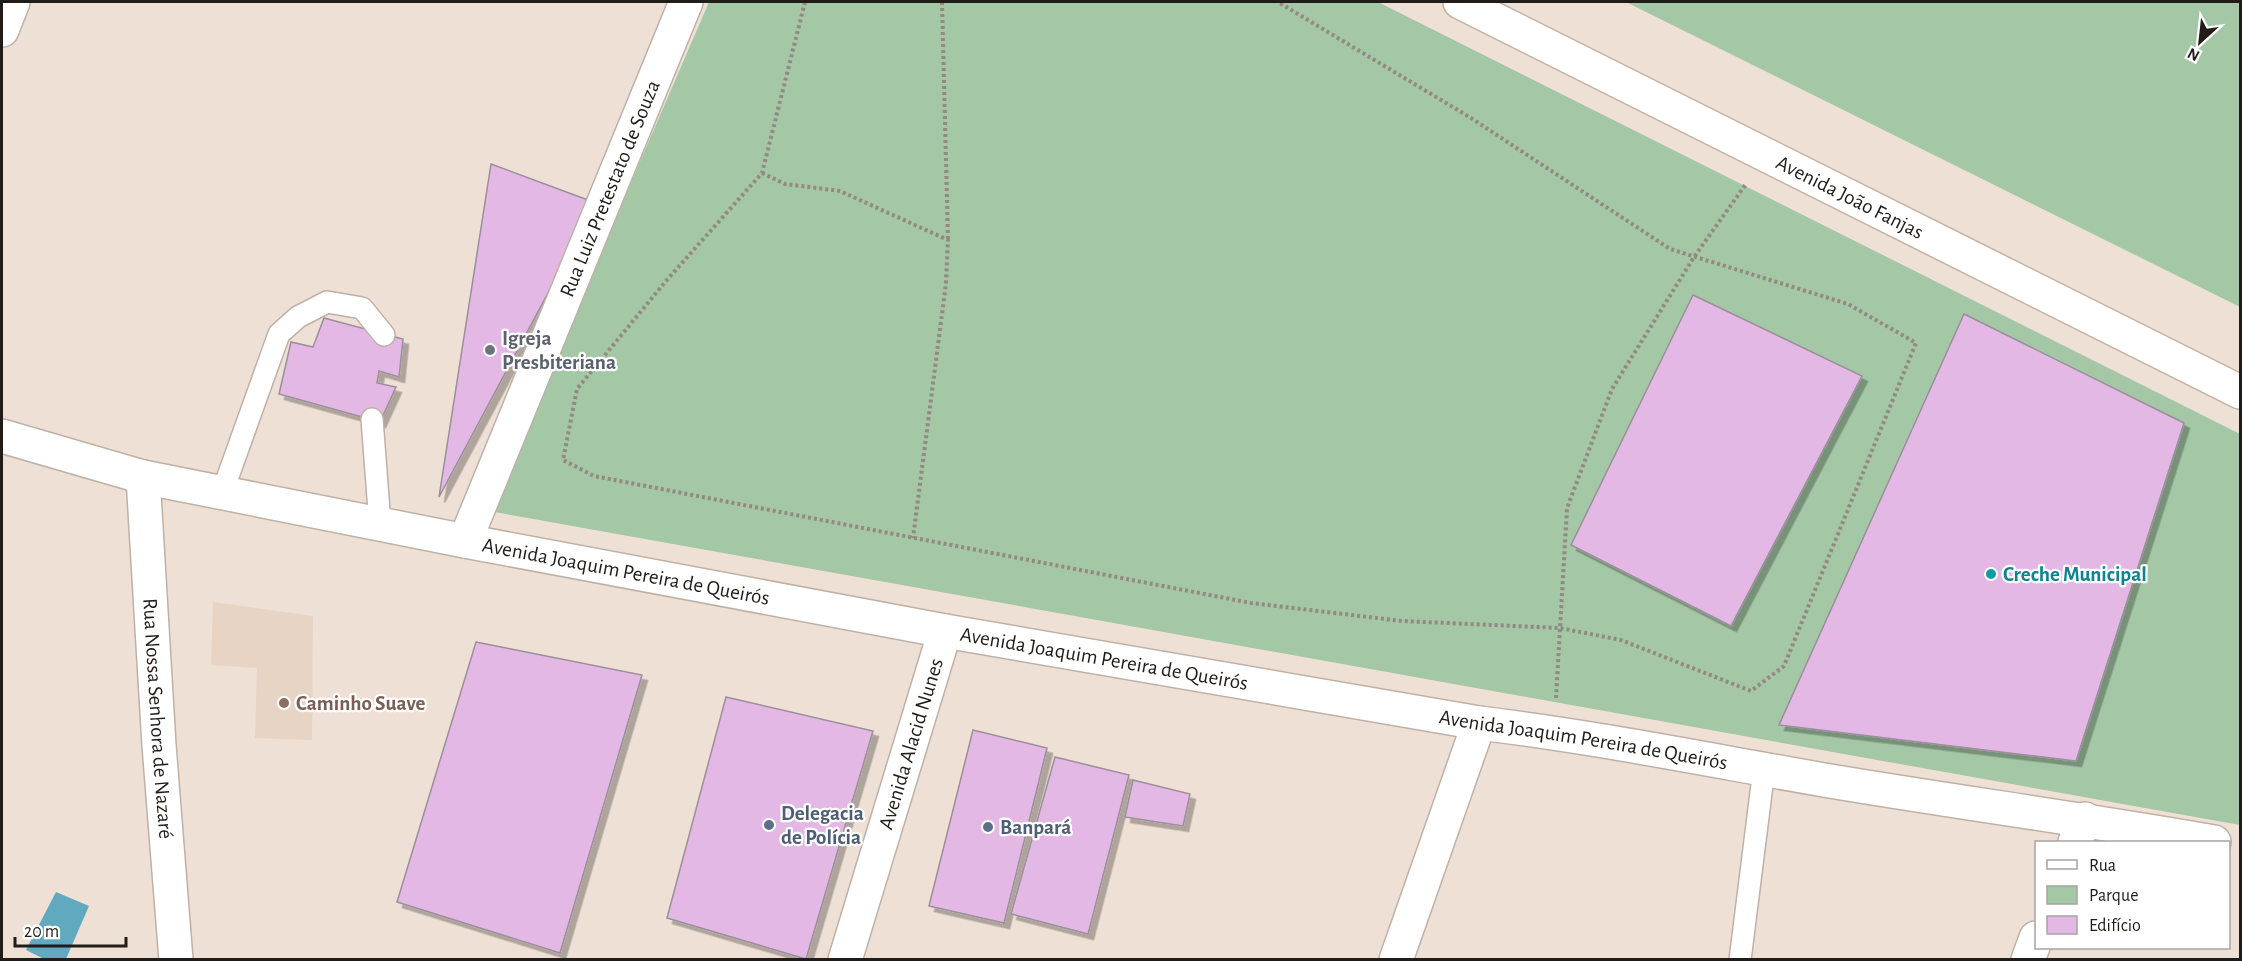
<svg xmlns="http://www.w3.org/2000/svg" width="2242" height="961" font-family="'Alegreya Sans',sans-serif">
	<defs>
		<filter id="shadow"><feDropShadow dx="5.5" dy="5.5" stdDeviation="0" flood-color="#0004"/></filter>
	</defs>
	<rect width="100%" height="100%" fill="#eee0d5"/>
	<path fill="#e8d4c4" d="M213,602L313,616L312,740L255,738L257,668L211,665Z"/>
	<g fill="#a4c7a6">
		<path d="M709,2H1378L2240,434V825L489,511Z"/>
		<path d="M1626,2H2240V307Z"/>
	</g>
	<path fill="#61a9bf" d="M56,892L89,906L66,959H44L26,950Z"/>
	<g fill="#e4b8e5" stroke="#9a8f9a" stroke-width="1.5" filter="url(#shadow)">
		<path d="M491,164L596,203L439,497Z"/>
		<path d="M1693,295L1862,376L1731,626L1571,545Z"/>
		<path d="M1964,314L2184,423L2076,761L1779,725Z"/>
		<path d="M324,318L403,339L399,377L379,371L377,383L396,387L380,422L279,394L291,342L313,347Z"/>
		<path d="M476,642L642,675L560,953L397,902Z"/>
		<path d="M726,697L873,731L806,959L667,918Z"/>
		<path d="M973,730L1047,748L1004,923L929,906Z"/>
		<path d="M1055,757L1129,775L1088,934L1011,914Z"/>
		<path d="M1133,780L1190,794L1183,826L1125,817Z"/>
	</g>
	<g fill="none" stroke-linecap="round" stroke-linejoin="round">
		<g stroke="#bfb1a6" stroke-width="24">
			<g id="lane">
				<path d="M372,419L380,524"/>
				<path d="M222,493L279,334L298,317L327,302L362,308L384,335"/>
				<path d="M1740,960L1764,769"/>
			</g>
		</g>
		<g stroke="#bfb1a6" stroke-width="36">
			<g id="street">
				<path d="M2,30L13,2"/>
				<path id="s1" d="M143,477L159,745L176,960"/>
				<path id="s2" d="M465,541L686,2"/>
				<path d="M2075,842L2085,819"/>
				<path id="s3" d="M845,960L945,631"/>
				<path d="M1396,960L1479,723"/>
				<path d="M2028,960L2036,938"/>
			</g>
		</g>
		<g stroke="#bfb1a6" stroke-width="36">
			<g id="secondary">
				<path id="s4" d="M1460,2L2240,392"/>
				<path id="s5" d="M2,436L143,477L465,541L945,631L1479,723C1595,737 1709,760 1824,780C1954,802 2084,819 2214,842"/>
			</g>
		</g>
		<g stroke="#938981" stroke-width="4" stroke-dasharray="3 3" stroke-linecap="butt">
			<path d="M805,2L762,173L666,281L577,389L563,460L594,476L1251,603L1402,621L1560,628L1621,640L1751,691L1784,666L1916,343L1848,304L1670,249L1471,118L1278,2"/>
			<path d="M942,2L948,240"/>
			<path d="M762,173L785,184L840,191L948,240L946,283L913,538"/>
			<path d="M1556,698L1567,508L1612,389L1694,257L1746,184"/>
		</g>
		<use href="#lane" stroke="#fff" stroke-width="21"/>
		<use href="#street" stroke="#fff" stroke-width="33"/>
		<use href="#secondary" stroke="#fff" stroke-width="33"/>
	</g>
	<circle fill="#6b7280" stroke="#fff" stroke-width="2" cx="490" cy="350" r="6"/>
	<circle fill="#0f9aa8" stroke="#fff" stroke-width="2" cx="1991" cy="574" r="6"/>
	<circle fill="#8d6e63" stroke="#fff" stroke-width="2" cx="284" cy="703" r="6"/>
	<g fill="#5c6f8a" stroke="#fff" stroke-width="2">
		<circle cx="769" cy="825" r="6"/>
		<circle cx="988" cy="827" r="6"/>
	</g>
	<g text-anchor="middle" stroke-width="4.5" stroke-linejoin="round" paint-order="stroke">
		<g font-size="21" fill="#211c18" stroke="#fff">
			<text dy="7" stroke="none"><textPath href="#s2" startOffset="381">Rua Luiz Pretestato de Souza</textPath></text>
			<text dy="7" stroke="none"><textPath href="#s4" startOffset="436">Avenida João Fanjas</textPath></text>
			<text dy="7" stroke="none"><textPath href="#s5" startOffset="639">Avenida Joaquim Pereira de Queirós</textPath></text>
			<text dy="7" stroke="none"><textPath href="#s5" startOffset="1125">Avenida Joaquim Pereira de Queirós</textPath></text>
			<text dy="7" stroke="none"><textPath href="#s1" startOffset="242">Rua Nossa Senhora de Nazaré</textPath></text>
			<text dy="7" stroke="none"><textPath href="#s5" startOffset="1611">Avenida Joaquim Pereira de Queirós</textPath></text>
			<text dy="7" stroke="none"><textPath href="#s3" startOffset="226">Avenida Alacid Nunes</textPath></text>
		</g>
		<g font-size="21" font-weight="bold" fill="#5b616d" stroke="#fff" text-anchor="start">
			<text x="502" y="345">Igreja<tspan x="502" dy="24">Presbiteriana</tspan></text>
		</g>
		<g font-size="21" font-weight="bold" fill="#0d838f" stroke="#fff" text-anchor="start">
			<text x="2003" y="581">Creche Municipal</text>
		</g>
		<g font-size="21" font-weight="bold" fill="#785e54" stroke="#fff" text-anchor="start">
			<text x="296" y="710">Caminho Suave</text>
		</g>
		<g font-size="21" font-weight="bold" fill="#4e5e75" stroke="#fff" text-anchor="start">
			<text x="781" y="820">Delegacia<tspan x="781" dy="24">de Polícia</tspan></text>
			<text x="1000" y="834">Banpará</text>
		</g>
	</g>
	<rect width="2242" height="961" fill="none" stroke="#211c18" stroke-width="6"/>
	<rect x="2035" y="841" width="195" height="108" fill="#ffffff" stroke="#a6a4a3" stroke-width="1.5"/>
	<rect x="2047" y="860" width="30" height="9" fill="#ffffff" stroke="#a6a4a3" stroke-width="1.5"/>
	<text x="2089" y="871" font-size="18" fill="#211c18">Rua</text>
	<rect x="2047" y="886" width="30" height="18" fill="#a4c7a6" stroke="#a6a4a3" stroke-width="1.5"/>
	<text x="2089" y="901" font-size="18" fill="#211c18">Parque</text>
	<rect x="2047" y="916" width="30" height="18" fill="#e4b8e5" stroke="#a6a4a3" stroke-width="1.5"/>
	<text x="2089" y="931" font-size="18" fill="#211c18">Edifício</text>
	<g transform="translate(2200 42) rotate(207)" stroke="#ffffff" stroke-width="4.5" paint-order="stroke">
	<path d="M0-4.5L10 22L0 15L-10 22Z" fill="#211c18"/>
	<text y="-9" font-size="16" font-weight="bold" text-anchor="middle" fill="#211c18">N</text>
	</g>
	<path d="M15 937v9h111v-9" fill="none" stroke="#211c18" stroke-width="3"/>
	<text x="24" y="937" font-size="18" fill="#211c18" stroke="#ffffff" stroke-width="4.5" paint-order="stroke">20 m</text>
</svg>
